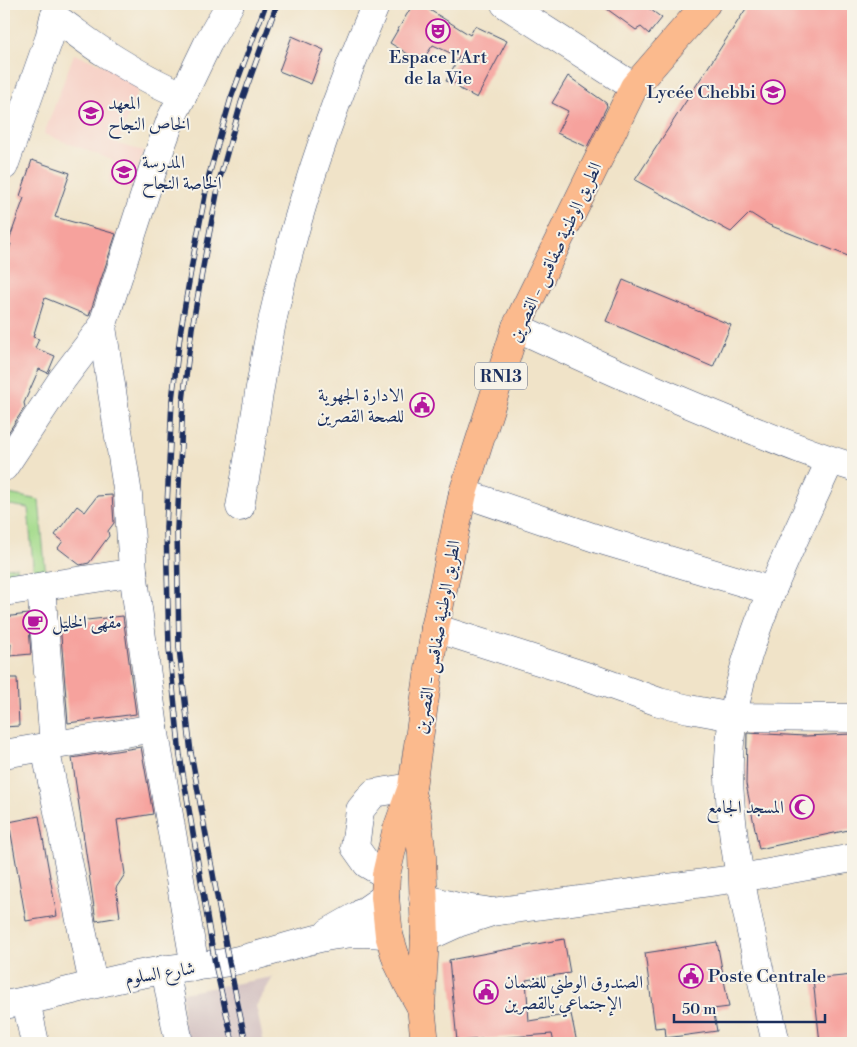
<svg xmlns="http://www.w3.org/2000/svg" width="857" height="1047" font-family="'Libre Bodoni',Amiri,serif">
	<rect width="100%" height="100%" fill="#f7f3e8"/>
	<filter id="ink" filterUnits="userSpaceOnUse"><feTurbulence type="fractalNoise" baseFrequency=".02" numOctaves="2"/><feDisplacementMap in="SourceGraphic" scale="10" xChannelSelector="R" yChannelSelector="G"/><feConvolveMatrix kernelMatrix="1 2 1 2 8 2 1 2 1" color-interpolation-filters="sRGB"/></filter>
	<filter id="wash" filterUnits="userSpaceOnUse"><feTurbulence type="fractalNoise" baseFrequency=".0096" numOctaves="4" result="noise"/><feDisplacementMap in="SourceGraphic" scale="20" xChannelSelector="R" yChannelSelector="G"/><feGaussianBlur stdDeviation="1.12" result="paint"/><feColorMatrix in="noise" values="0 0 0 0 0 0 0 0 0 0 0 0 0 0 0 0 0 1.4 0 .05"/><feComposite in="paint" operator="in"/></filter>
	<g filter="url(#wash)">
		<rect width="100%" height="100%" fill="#f0e3c8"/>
		<path fill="#f7d1c7" d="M74,54L131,75L138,91L118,144L143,151L132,190L109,183L112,160L44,134Z"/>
		<path fill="#d2bfc0" d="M273,977L256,1006L264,1043H184L182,993Z"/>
		<g fill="#a4db8c" stroke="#608575">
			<path d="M4,493L39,500L46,577H34L28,508L4,504Z"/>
			<path d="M17,567V578L4,579V568Z"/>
		</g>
		<g id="blocks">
			<g fill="#f6a29d">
				<path d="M413,4H420L470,35L475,26L507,41L477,98L460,89L457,84L446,81L459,57L433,45L421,62L390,43Z"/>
				<path d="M600,4H643L662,18L649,34L641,27L636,30Z"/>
				<path d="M749,4H853V258L769,225L750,213L731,232L635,180Z"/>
				<path d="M292,36L324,50L311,84L279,71Z"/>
				<path d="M568,76L606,103L607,106L587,147L557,133L568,111L552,103Z"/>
				<path d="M32,160L70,173L55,217L116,234L89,316L45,298L33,337L39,339L35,348L55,356L48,373L39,369L24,403L25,407L4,439V262L11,244L8,243L24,198L20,196Z"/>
				<path d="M623,280L731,325L713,367L606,321Z"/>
				<path d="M112,495L114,523L108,531L109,536L89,563L80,565L58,548L63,541L55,535L77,506L85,512L97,496Z"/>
				<path d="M28,614L31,654L10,656L11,644H4V617Z"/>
				<path d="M123,616L136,714L68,723L60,623Z"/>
				<path d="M4,678H17L19,726L4,727Z"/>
				<path d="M747,733L805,736L853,734V829L759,849L746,784Z"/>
				<path d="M141,747L153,814L117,820L125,874L116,888L120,917L96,921L72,758Z"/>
				<path d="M39,816L57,916L26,921L9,822Z"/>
				<path d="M564,939L570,973L526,980L529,1021L571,1014L577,1043H554L552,1034L457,1041L449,960Z"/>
				<path d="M717,942L729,1007L713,1009L717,1031L666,1038L665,1027L655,1028L645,953Z"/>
				<path d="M853,975V1043H820L813,979Z"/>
			</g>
		</g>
	</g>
	<g filter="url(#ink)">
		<use href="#blocks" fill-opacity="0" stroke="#3b4a6e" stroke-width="1"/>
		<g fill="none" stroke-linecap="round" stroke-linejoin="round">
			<g stroke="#3b4a6e" stroke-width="29">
				<g id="minor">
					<path d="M505,4L634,87"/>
					<path d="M183,95L208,43L230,4"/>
					<path d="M4,166L49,39L54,17C71,28 87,42 105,53C130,69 155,84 183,95L171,119L153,169L102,327L61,381L4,467"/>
					<path d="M516,327C594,363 671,398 750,429C784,443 818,457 853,467"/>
					<path d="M463,493L598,539L772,591"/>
					<path d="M240,507C252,442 260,377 274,313C298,207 333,103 376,4"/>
					<path d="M133,571L154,728L195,967"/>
					<path d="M41,587L54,745"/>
					<path d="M4,592L123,574L133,571L128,495L102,327"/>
					<path d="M435,628L586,676L659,702L689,709L733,717L853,718"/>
					<path d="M45,747L93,984"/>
					<path d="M4,754L154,728"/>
					<path d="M386,875L367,864L355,847L360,810L374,793L412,787"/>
					<path d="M423,898L458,907L486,911"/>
					<path d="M329,932L359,915L385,897"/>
					<path d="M425,938L458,923L492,912L740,878L853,858"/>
					<path d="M165,969L179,1043"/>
					<path d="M26,1001L35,1043"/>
					<path d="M4,1005C58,996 110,978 164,970C186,966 207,966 229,962C286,951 329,926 389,935"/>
					<path d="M776,1043C761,976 744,908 734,839C731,813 728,786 729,760C732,657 789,553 830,461"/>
				</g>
			</g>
			<g stroke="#3b4a6e" stroke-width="29">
				<g id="major">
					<path d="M411,793L417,814L422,855L425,938L421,1007L425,1043"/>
					<path d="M421,1007L408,984L397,961L389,935L385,897L386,875L396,832L412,787L435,628L463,493L516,327L634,87L706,4"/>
				</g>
			</g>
			<use href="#minor" stroke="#fff" stroke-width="28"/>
			<use href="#major" stroke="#fbba8d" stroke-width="28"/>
			<g stroke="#1b2f5e" stroke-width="5.5">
				<g id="rail">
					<path d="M233,1043L215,964L180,756L169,648L166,528L172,400L181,328L194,253L209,175L231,98L266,4"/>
					<path d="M246,1043L229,962L191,753L179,648L177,529L183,401L192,328L205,256L220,178L241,103L277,4"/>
				</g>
			</g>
			<use href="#rail" stroke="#f7f3e8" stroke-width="4" stroke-dasharray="11" stroke-linecap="butt"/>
		</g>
	</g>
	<defs>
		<g id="theatre-ring" transform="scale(1.25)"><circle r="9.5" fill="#f7f3e8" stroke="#b5179e" stroke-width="1.5"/><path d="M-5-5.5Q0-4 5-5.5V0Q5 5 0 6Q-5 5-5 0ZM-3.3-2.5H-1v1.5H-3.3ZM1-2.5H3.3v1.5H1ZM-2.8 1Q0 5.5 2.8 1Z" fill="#b5179e"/></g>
		<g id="school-ring" transform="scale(1.25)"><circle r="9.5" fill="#f7f3e8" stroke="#b5179e" stroke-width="1.5"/><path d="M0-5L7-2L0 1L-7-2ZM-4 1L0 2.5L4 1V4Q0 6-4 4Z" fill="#b5179e"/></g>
		<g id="civic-ring" transform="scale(1.25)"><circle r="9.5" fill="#f7f3e8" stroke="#b5179e" stroke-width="1.5"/><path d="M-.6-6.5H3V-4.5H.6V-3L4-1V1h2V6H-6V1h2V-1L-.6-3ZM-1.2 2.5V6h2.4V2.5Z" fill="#b5179e"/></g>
		<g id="cafe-ring" transform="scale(1.25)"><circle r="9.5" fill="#f7f3e8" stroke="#b5179e" stroke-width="1.5"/><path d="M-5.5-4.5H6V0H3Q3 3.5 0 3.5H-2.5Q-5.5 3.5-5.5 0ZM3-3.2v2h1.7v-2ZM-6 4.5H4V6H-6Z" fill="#b5179e"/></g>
		<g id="mosque-ring" transform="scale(1.25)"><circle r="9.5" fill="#f7f3e8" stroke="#b5179e" stroke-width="1.5"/><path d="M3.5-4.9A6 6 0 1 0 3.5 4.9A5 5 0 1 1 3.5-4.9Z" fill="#b5179e"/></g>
	</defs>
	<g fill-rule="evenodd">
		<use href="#theatre-ring" x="438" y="31"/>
		<use href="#school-ring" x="773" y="92"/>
		<use href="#school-ring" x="91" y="113"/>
		<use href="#school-ring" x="124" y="172"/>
		<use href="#civic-ring" x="422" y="405"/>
		<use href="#cafe-ring" x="35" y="622"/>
		<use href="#mosque-ring" x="802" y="807"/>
		<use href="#civic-ring" x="691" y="976"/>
		<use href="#civic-ring" x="486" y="992"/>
	</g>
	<g text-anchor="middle" stroke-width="4" stroke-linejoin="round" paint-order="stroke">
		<rect fill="#f7f3e8" stroke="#5d6a87" stroke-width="1" x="475" y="362.5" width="52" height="27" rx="4"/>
		<g font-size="16" font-weight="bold" fill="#1b2f5e">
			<text x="501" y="382">RN13</text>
		</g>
		<g font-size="18" fill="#1b2f5e" stroke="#f7f3e8" text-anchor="start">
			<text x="438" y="63" text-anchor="middle">Espace l'Art<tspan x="438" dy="21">de la Vie</tspan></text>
			<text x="756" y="98" text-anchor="end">Lycée Chebbi</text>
			<text x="108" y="109">المعهد<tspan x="108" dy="21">الخاص النجاح</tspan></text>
			<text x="142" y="168">المدرسة<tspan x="142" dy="21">الخاصة النجاح</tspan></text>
			<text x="404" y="401" text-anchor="end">الادارة الجهوية<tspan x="404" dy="21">للصحة القصرين</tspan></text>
			<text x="52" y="628">مقهى الخليل</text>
			<text x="784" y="813" text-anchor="end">المسجد الجامع</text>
			<text x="708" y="982">Poste Centrale</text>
			<text x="504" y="988">الصندوق الوطني للضمان<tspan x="504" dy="21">الإجتماعي بالقصرين</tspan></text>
		</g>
		<g font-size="18" fill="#1b2f5e" stroke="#f7f3e8">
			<text transform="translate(555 252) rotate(-65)" y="6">الطريق الوطنية صفاقس - القصرين</text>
			<text transform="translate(437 637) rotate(-80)" y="6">الطريق الوطنية صفاقس - القصرين</text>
			<text transform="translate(160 973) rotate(-9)" y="6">شارع السلوم</text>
		</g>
	</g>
	<rect width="857" height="1047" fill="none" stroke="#f7f3e8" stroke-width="20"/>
	<path d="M674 1014v8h151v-8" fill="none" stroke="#1b2f5e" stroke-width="2.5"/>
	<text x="682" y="1014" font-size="15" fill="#1b2f5e" stroke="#f7f3e8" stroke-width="4" paint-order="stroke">50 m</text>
</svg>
